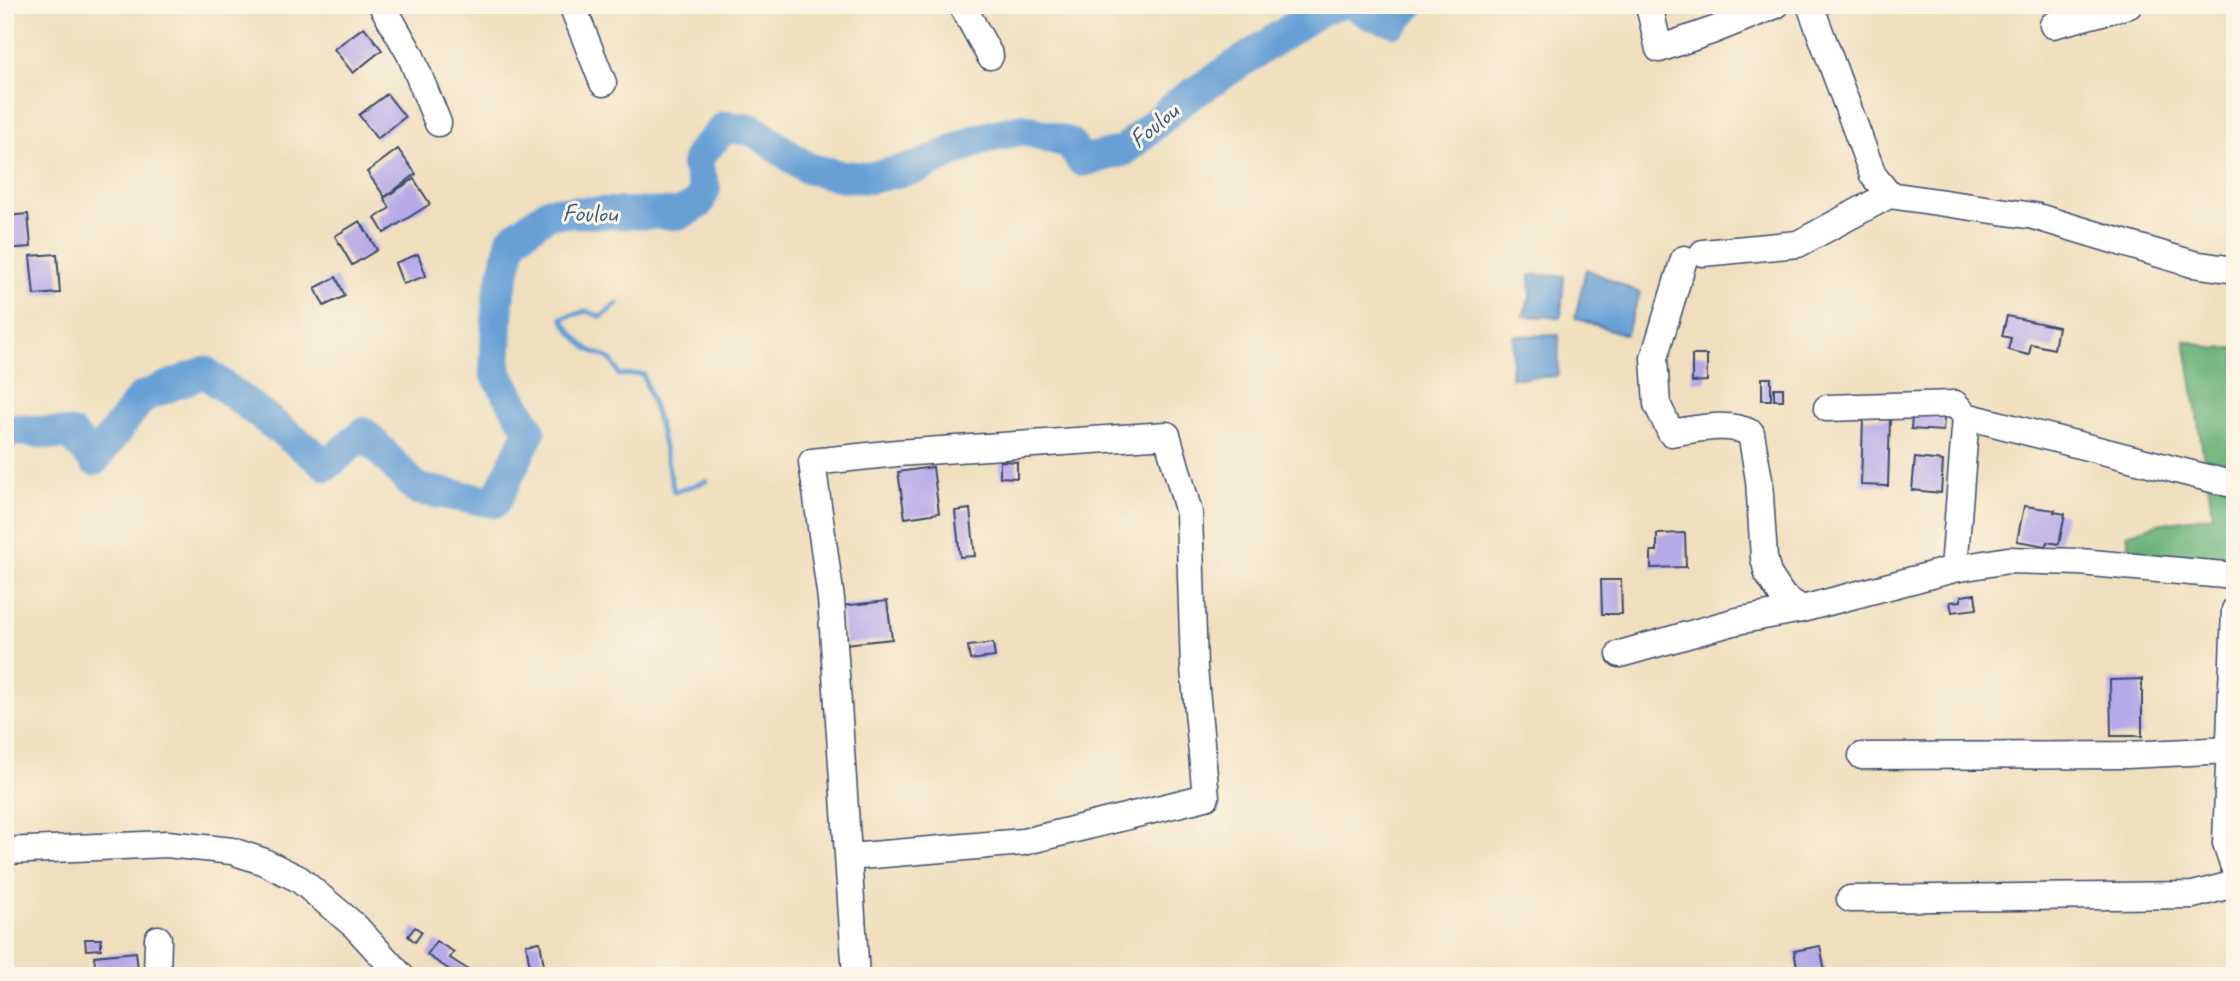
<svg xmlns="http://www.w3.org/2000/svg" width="2240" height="981" font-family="Mynerve,sans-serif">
	<rect width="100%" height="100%" fill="#fcf5e5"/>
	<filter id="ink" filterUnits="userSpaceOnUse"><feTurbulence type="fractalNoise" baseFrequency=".0143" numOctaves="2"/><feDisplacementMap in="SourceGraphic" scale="14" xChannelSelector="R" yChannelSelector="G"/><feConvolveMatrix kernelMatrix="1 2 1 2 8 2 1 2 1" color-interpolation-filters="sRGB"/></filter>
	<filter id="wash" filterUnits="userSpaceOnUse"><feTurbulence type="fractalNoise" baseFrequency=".00686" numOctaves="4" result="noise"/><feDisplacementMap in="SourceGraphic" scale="28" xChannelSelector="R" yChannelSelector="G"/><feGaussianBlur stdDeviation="1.57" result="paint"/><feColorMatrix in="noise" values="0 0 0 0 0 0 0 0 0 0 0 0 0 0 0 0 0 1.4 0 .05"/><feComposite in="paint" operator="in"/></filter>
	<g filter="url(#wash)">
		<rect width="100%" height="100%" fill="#f0dfbe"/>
		<path fill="#68b178" stroke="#42706b" stroke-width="2" d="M2185,340L2216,349L2235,348V576L2133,567L2127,534L2162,523L2213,516Z"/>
		<g fill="#67a0d6" stroke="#41689a" stroke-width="2">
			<path d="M1586,269L1640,293L1626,335L1575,318Z"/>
			<path d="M1530,275L1564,276L1561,317L1523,316L1531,294Z"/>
			<path d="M1559,335L1558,376L1511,378L1514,336Z"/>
		</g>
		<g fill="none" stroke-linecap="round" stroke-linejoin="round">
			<path stroke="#67a0d6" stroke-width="5" d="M617,304L601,317L587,311L562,318C567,328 578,341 587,348C603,359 610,351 619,375L643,374L659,424L674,492L707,481"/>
			<g stroke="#67a0d6" stroke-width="32">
				<path d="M1355,5L1370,14L1394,21L1409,5"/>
				<path d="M5,429L72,435L94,460L142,397L205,372L327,465L364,433L417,489L495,502L530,431L495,372L498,299L512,239L550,212L680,214L698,204L705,189L697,165L700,154L725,127L753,130L807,168L841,176L869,178L919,167L980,139L1023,129L1069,143L1082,161L1123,151L1180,102L1320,10L1337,5"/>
			</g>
		</g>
		<g id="blocks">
			<g fill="#b5a9e8">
				<path d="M364,27L382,50L353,73L334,49Z"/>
				<path d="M387,94L405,117L377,139L359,115Z"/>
				<path d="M398,149L416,174L385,197L367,172Z"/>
				<path d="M414,179L430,204L384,233L375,218L390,208L384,198Z"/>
				<path d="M28,214L31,247L5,249V216Z"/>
				<path d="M360,221L377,250L352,265L335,236Z"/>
				<path d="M57,254L60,293L34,295L30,256Z"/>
				<path d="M418,254L426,276L403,284L395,263Z"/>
				<path d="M5,273L10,300H5Z"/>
				<path d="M336,277L345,296L324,306L315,288Z"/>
				<path d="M2007,316L2058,327L2054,349L2031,344L2029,355L2008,350L2011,338L2002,336Z"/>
				<path d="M1692,355H1707V381L1692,382Z"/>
				<rect x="1762" y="378" width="9" height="22"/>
				<rect x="1774" y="388" width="9" height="12"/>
				<path d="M1912,415L1944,417L1943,431L1911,429Z"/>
				<path d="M1863,418L1890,419L1888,486L1861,485Z"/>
				<path d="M1915,458L1943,461L1941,493L1912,490Z"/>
				<path d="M1000,461L1017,462V478L1000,477Z"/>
				<path d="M933,467L939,513L905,518L898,472Z"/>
				<path d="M2024,506L2055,510L2054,512L2065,514L2059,544L2047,542L2046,546L2017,541Z"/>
				<path d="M970,509L975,556L960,557L955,511Z"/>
				<path d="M1685,533L1686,567L1651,568V551H1657V534Z"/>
				<path d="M1601,580H1621L1622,614H1602Z"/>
				<path d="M1975,594L1977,609L1952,612L1950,602L1961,601V596Z"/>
				<path d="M887,601L892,639L845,644L841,606Z"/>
				<path d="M993,643L995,657L970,660L968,646Z"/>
				<path d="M2142,679V736H2111L2110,680Z"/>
				<path d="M415,927L422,932L415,942L408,936Z"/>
				<path d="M85,939H101V949L86,950Z"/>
				<path d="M436,941L454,952L450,958L472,972L470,976H459L427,955Z"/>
				<path d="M540,942L544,966L530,968L526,944Z"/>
				<path d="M1820,946L1826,976H1799L1794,951Z"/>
				<path d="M136,952L138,969L96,972L94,956Z"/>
			</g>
		</g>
	</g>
	<g filter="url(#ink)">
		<use href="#blocks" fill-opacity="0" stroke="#3b496c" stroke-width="2"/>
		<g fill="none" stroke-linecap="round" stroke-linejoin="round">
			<g stroke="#3b496c" stroke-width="29">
				<g id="minor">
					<path d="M382,5L410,54L438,123"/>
					<path d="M572,5L603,83"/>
					<path d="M962,5L990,56"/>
					<path d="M1649,5L1659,49L1714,30L1776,5"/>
					<path d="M1810,5L1873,175L1889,195"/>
					<path d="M2053,25L2129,5"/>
					<path d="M1703,253L1798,244L1889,195L2034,216L2193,264L2235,270"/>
					<path d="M1684,259L1654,358L1657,404L1671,433C1696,429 1728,421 1751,433L1759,480L1764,558L1768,574L1783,597L1802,609L1954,569L2008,560L2080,562L2235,576"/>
					<path d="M1827,408L1955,404L1966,416L2235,485"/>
					<path d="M1954,569L1966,416"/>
					<path d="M2235,610L2226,843L2235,870"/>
					<path d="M1620,654L1737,621L1802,609"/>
					<path d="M1862,756L2127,755L2230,750"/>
					<path d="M5,851L167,844L232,851L262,861L299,879L355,926L401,976"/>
					<path d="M849,857L1023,842L1206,797L1194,668L1189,513L1167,435L897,453L812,462L831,599L856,976"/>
					<path d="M1850,899L2193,895L2235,884"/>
					<path d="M157,976L158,939"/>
				</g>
			</g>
			<use href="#minor" stroke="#fff" stroke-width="26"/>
		</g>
	</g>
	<g text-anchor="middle" stroke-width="6" stroke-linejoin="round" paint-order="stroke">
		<g font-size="23" font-style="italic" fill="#365788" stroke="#fcf5e5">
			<text transform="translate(1154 125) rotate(-40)" y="8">Foulou</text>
			<text transform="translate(590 213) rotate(1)" y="8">Foulou</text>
		</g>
	</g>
	<rect width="2240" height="981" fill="none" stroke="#fcf5e5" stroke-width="28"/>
</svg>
